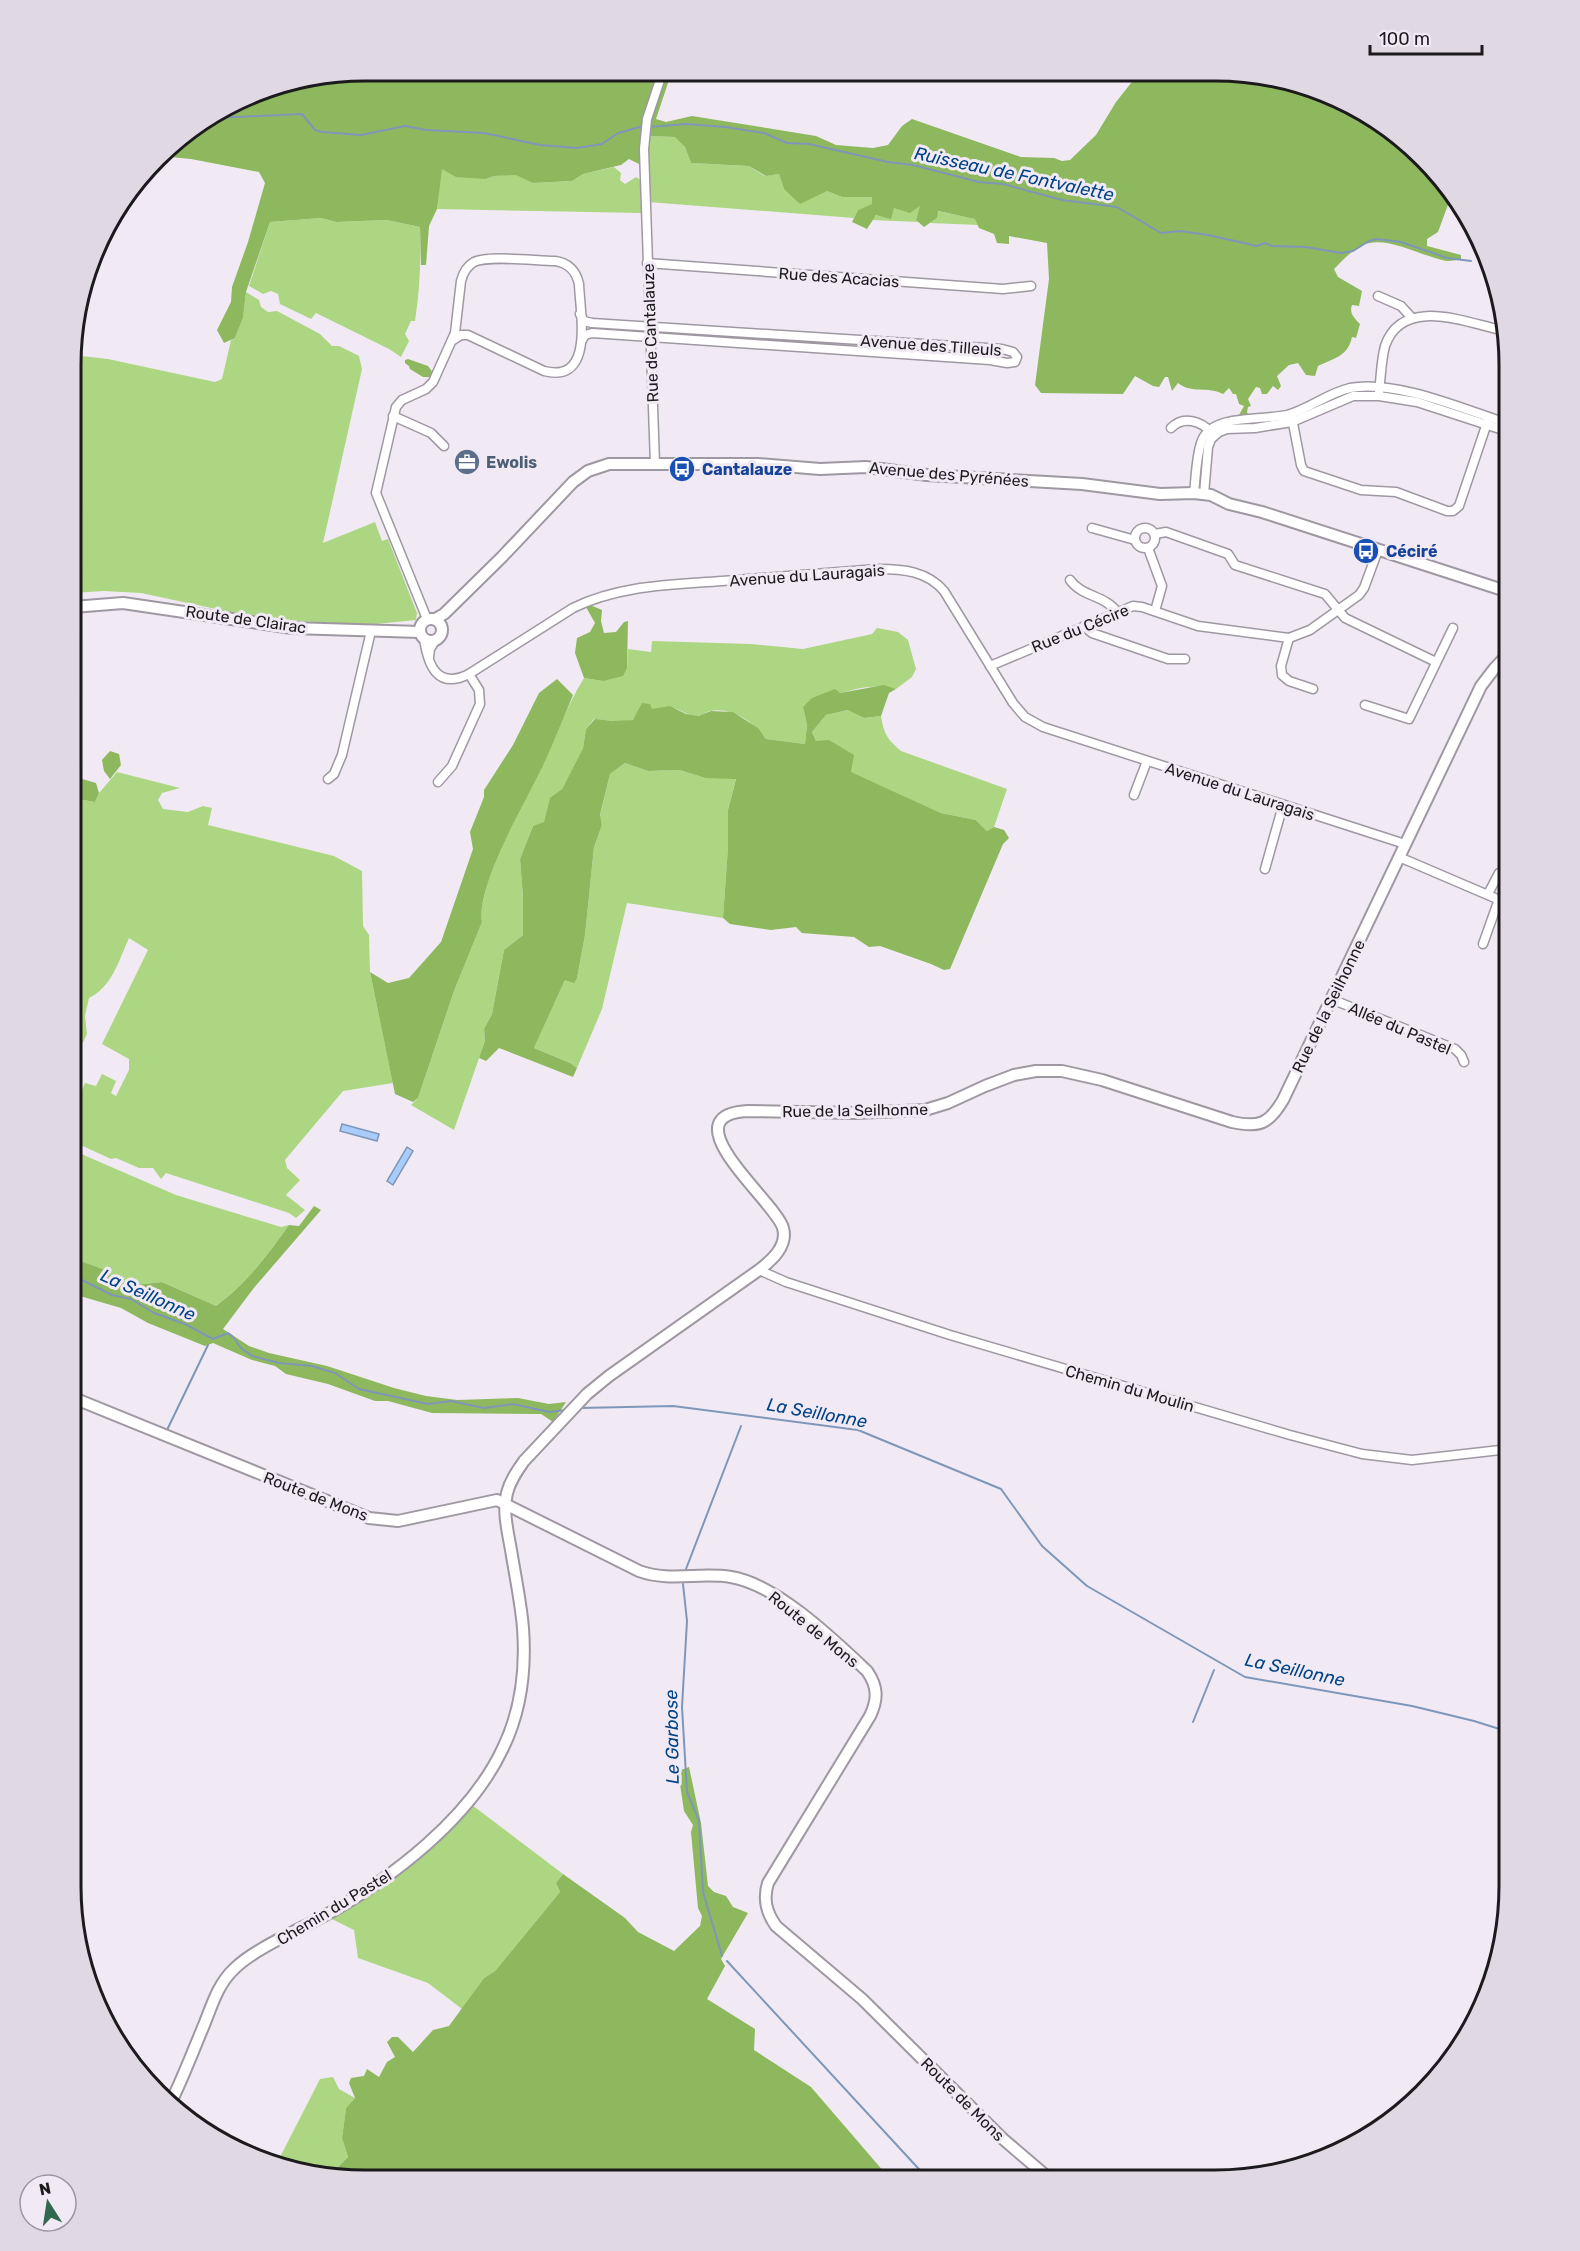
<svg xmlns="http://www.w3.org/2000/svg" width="1580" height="2251" font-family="Rubik,sans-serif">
	<rect width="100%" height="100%" fill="#f1eaf4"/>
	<g fill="#add682">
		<path d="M650,136L676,137L685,147L691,163L749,166L765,176L779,174L784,189L827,191L842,197L872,196L873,204L858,210L854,218L648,202L647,168Z"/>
		<path d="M614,167L621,173L620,180L625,184L636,177L641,180L642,213L437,209L441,168L486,179L494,176L516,174L533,183L572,181L583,174Z"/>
		<path d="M921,205L916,220L918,222L872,220C882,206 907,207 921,205Z"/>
		<path d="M937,211L976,219L978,225L930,223L937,218Z"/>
		<path d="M321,218L336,222L387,220L420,227C421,259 420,289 415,321H411L405,334L409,341L401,357L389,349L316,313L311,319L280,304L278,294L271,291L263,294L249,286L270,222Z"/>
		<path d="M246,292L259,300L261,307L268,312L277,311L320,334L332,346H339L359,356L362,369L323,543L375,522L382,541L388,539L417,613L416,620L366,625L282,620L230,612L141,593L104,591L73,593V355L108,359L215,382L222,379L231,340L235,338L243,318Z"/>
		<path d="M877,628L898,632L908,640L916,669L912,677L896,689C866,680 830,697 803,707L807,725L805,744L766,739C754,722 732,707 710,711C706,712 702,715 697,716C686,716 677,706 666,707C653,708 644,717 632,720C620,723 607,720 594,719L586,729L583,748L562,789L550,799L544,823L533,826L520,859L523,897V935L504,950L492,1014L484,1029L485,1041L454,1130L411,1105L418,1098L454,991L482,922C476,887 524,804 541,770C555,739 566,707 584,678L603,681L627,668L628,649L651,652L652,641L751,644L803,649L872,634Z"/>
		<path d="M849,710L864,718L881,716C884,734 887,739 901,751L1007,789L994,827L987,831L976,820L941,813L850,772L816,741L812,732L826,715Z"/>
		<path d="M625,763L648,771L680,770L705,778H736L728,810V847L723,918L627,903L602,1009L577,1068L570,1063L534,1048L565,980L577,978L585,935L594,847L602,825L600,816L610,774Z"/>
		<path d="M117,772L180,788L162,793L158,800L163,809L188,812L203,806L212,808L208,825L334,856L362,871L363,926L369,935L370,972L393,1083L343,1091L285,1160L287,1168L300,1180L286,1195L305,1210L296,1218L289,1213L166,1173L161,1179L153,1168H139L116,1158L111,1159L72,1141V1114L85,1083L96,1086L102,1074L116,1081L111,1093L116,1096L129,1070V1059L102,1044L148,950L129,938C119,960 112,987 89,998L85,1016L87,1034L72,1065V798L95,802L99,793Z"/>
		<path d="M72,1150L176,1195L281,1227L289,1225C267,1256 247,1283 216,1306L162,1282L125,1286L103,1269L72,1258Z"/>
		<path d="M472,1805L563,1874L556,1883L560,1892L495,1971L484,1978L462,2009L428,1983L358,1958L354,1930L332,1919L404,1872L438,1841Z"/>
		<path d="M333,2077L339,2089L355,2098L346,2108L342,2138L348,2157L327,2178L276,2165L320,2079Z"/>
	</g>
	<g fill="#8db85d">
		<path d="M365,71H672L656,119L666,122L692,116L816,136L836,145L873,148L888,145L902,126L912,119L1021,157L1054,158L1062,161L1070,160L1096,135L1116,102L1139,73H1254L1328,93L1394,131L1437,171L1452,194L1438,232L1427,239V246L1461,255V259C1457,260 1451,261 1447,261C1425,258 1386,234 1363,245C1352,250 1343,260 1334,269L1338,277L1362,291L1359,306L1352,305C1349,313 1354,318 1360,324L1356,338L1352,337C1348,356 1335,358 1318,366L1315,376L1306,375L1298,363L1289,365L1277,376L1281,386L1278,390L1273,386L1267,394H1262L1260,388L1256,387L1248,399L1251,406L1248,407L1247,412L1255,425L1245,431L1239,415L1244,406L1239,404L1236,394H1233L1229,388L1223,394C1209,386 1191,394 1178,383L1172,391L1168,377H1165L1159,387L1153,386L1135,376L1123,394L1041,393L1035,385L1049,279L1047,243L1009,236V244L997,243L994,234L979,228L975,219L938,211L937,218L924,227L916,220L920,206L910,213L894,208L891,219L876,215L867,229L852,222L858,210L872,204V197H842L827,191L800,204L784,189L779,174L766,176L749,166L691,163L685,147L675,137L650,136L643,139L641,165L629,159L621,165L583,174L572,181L533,183L516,175L494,176L486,179L456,177L442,169L437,209L429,226L426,265H421L420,227L387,220L336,222L321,218L270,222L246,292L243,318L235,338L224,343L217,330L231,302L232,287L248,242L265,183L259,172L191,159L160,156L171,143L270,86Z"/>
		<path d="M408,359L428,366L434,374L432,377H423L410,369L409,366L405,363V360Z"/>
		<path d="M590,605L602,610L601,621L604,633L616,632L624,622L628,621L627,668L623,676L603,681L584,678L575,653L577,638L590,632L595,623L586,607Z"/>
		<path d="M557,679L573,695C563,719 553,744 542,768C525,803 476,886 482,922L454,991L418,1098L413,1102L395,1094L370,972L388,983L409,978L441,942L473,849L470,832L484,797V790L513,745L539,693Z"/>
		<path d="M884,685L896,689L889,693L881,716L864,718L848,710L826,715L812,732L816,741L829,740L854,755L851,772L941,813L976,820L987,831L994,827L1004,830L1009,838L1003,844L950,969L944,970L931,964L880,946L869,947L854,937L802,933L796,927L771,930L730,924L723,918L728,847V810L736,779L705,778L680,770L648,771L625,763L610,774L600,815L602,825L594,847L585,935L577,978L574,983L565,980L534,1048L570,1063L577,1068L573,1077L499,1048L486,1061L479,1058L485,1041L484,1029L492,1014L504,950L523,935V897L520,859L533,826L544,822L550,798L562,789L583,748L586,729L595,719L613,721L633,720L642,703L650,704L652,709L670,706L686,714L698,716L711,711L733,712L758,728L766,739L805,744L807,725L803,707L812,698L835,689L840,693Z"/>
		<path d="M110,751L119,754L121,765L110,779L104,771L102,760Z"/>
		<path d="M72,776L96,783L99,793L95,802L72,798Z"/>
		<path d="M314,1206L321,1210L253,1289L223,1329L249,1346L269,1353L327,1366L394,1388L426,1396L457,1400L518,1398L549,1404L566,1402L553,1422L541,1414L432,1413L388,1401H375L328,1384L286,1374L275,1366L252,1360L213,1343L205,1346L148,1323L121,1308L80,1296L71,1291L72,1258L103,1269L125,1286L162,1282L216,1306C247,1283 267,1256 289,1225L299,1226Z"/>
		<path d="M689,1767L701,1823L708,1886L714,1892L726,1896L733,1907L748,1913L721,1959L725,1966L707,1999L755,2029L754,2050L811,2087L891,2180L327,2178L348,2157L342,2138L346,2108L355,2098L349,2083L351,2078L364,2076L367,2069L379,2077L387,2062L395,2057L387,2042L392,2037H398L413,2052L433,2030L449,2026L484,1978L495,1971L560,1892L556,1883L563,1874L625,1918L638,1932L674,1951L700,1926L702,1916L698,1908L691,1832L693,1825L684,1811L678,1771Z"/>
	</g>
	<g fill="#a8cdfc" stroke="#7e97b9" stroke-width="1.5">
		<path d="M342,1124L379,1134L377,1141L340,1131Z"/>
		<path d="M407,1147L413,1151L393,1185L387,1181Z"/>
	</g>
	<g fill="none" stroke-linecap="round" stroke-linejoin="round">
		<g stroke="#7e97b9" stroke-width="2">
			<path d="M215,118L302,114L315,130L322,132L361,135L405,126L426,130L484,133L540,145L577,148L602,144L618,133L643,126"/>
			<path d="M649,127L686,124L725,127L764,133L787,143L809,144L888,162L913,165L979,182L1003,184L1062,200L1117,207L1161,233L1180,231L1208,235L1257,246L1265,243L1272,246L1306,247L1341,253L1353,251L1369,241L1376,239L1401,242L1447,258L1471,261"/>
			<path d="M72,1275L112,1295L131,1299L154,1313L185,1324L213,1339L228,1333L233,1337L241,1348L252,1356L279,1363L312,1366L335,1373L359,1389L428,1404L451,1401L484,1408L513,1404L549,1412L566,1410"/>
			<path d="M580,1408L673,1406L858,1430L1001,1489L1042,1546L1087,1586L1245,1677L1412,1706L1474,1721L1509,1732"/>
			<path d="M167,1430L208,1345"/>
			<path d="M686,1569L741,1426"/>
			<path d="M683,1584L687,1621L682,1707L687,1792L699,1821L703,1892L722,1956"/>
			<path d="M1193,1722L1214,1670"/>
			<path d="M727,1961L929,2180"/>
		</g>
		<g stroke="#9f98a2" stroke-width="11">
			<g id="minor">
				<path d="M647,263L1003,289L1031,286"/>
				<path d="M1378,296L1401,306L1412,318"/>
				<path d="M580,314L584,321L592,323L1002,349L1013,352L1017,357L1015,362L1007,363L990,360L592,333L585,335L582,340"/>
				<path d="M1379,392C1381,377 1381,361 1385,346C1402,296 1465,322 1501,330"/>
				<path d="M393,416L431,433L444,446"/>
				<path d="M1292,418L1301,465L1304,471L1361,490L1396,492L1447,511H1453L1459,506L1488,420"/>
				<path d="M1171,428C1183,415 1201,421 1212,433"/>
				<path d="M655,464L644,149L647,119L663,71"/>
				<path d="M1194,493C1196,477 1196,458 1201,443C1210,413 1261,421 1287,415C1309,409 1328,393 1350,388C1395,379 1466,410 1509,424"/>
				<path d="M1204,494L1208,447L1211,439L1219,432L1227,429L1255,428L1292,422L1353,396H1379L1417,402L1509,432"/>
				<circle cx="1145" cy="538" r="10"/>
				<path d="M1092,528L1135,540"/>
				<path d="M1155,534L1166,532L1228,554L1235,565L1325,594L1345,618L1436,662"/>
				<path d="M1148,548L1162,586L1155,611"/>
				<path d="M1070,580C1082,597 1105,595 1117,612"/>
				<path d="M427,619L376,493L396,407L402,400L426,389L433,382L455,333L461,281C463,273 467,266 474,262C489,255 537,261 555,261C569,263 576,271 579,284C580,313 595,384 544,371L468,335H461L453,340"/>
				<path d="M1084,626L1092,633L1168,659H1185"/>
				<path d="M1289,638L1281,666L1282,675L1289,681L1313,689"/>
				<path d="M424,639C428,665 437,690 469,674L573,608C620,585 671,585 722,581C774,577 826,573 878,569C903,569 927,571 944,591L1013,703L1025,717L1043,727L1405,844"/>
				<path d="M429,657L430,649L435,641"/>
				<path d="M990,666L1133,606L1142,607L1198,626L1289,638L1310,630L1359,595L1364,588L1378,550"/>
				<path d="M1365,705L1409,719L1453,628"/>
				<path d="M328,779L334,774L342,755L371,631"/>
				<path d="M438,782L452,766L480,704L479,690L469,674"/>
				<path d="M1134,795L1147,761"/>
				<path d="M1399,857L1509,904"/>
				<path d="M1265,869L1283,805"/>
				<path d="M1488,894L1499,873L1509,870"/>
				<path d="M1483,944L1499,899"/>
				<path d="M1331,999L1455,1049L1461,1055L1464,1062"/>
				<path d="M759,1270L786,1282L950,1335L1290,1435L1362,1454L1412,1460L1509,1449"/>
			</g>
		</g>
		<g stroke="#9f98a2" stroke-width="14">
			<g id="tertiary">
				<path d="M73,607L123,603L292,628L420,632"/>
				<circle cx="431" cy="630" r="11"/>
				<path d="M435,619L444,614L502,557L573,482L588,471L609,464H758L820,469L866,467L927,475L1082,484L1160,494L1194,493L1211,495L1229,504L1262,512L1509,592"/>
				<path d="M71,1397L369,1518L398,1521L497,1500L639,1571C669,1582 700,1572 731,1577C776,1584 834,1640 867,1671C878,1687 878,1699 870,1716L768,1883C763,1899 766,1912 776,1926L862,1999L1003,2139L1051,2180"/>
				<path d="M170,2104C183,2078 193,2051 204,2025C212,2005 218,1984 234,1969C254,1949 297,1931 324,1916C391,1879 470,1819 503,1748C521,1711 526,1669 523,1628C521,1604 516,1580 512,1556C509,1536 502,1513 507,1493C510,1481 517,1471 524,1461L587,1394L609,1376L759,1270C772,1260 788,1246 783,1228C777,1203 666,1115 748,1111L855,1113L925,1110L948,1103L985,1086L1014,1075L1036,1071H1062L1102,1080L1232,1122C1259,1128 1269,1124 1283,1100L1481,686L1494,669L1509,653"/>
			</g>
		</g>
		<use href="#minor" stroke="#fff" stroke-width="8"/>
		<use href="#tertiary" stroke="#fff" stroke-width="10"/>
	</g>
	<defs>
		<g id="office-disc" transform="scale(1.35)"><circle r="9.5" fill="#5c6f8a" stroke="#f1eaf4"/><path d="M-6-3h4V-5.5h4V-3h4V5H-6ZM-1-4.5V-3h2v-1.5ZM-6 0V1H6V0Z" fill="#fff"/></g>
		<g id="bus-disc" transform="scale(1.35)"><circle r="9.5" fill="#1a4fb4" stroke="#f1eaf4"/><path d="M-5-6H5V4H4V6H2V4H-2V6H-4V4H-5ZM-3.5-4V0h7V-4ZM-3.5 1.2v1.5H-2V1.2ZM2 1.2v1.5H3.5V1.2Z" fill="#fff"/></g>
	</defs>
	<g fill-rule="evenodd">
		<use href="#office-disc" x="467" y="462"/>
		<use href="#bus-disc" x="682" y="469"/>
		<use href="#bus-disc" x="1366" y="551"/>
	</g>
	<g text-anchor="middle" stroke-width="6" stroke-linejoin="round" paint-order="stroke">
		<g font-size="16" fill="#1c1a1d" stroke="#f1eaf4">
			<text transform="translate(839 277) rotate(4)" y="6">Rue des Acacias</text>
			<text transform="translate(650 333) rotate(-92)" y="6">Rue de Cantalauze</text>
			<text transform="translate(931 345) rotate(4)" y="6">Avenue des Tilleuls</text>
			<text transform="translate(949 474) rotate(5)" y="6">Avenue des Pyrénées</text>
			<text transform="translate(807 575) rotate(-4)" y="6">Avenue du Lauragais</text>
			<text transform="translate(246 619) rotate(8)" y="6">Route de Clairac</text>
			<text transform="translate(1080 628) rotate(-22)" y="6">Rue du Cécire</text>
			<text transform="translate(1240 791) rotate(18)" y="6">Avenue du Lauragais</text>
			<text transform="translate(1328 1006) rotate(-64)" y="6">Rue de la Seilhonne</text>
			<text transform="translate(1400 1028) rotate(23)" y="6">Allée du Pastel</text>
			<text transform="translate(855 1110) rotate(-1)" y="6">Rue de la Seilhonne</text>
			<text transform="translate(1130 1388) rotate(16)" y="6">Chemin du Moulin</text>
			<text transform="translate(316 1496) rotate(21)" y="6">Route de Mons</text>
			<text transform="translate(814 1629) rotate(39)" y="6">Route de Mons</text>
			<text transform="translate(334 1907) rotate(-31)" y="6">Chemin du Pastel</text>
			<text transform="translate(963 2099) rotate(45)" y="6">Route de Mons</text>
		</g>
		<g font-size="16" font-weight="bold" fill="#4e5e75" stroke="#f1eaf4" text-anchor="start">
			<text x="486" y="468">Ewolis</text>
		</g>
		<g font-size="16" font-weight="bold" fill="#164399" stroke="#f1eaf4" text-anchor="start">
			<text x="702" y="475">Cantalauze</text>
			<text x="1386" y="557">Céciré</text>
		</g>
		<g font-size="18" font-style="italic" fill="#004386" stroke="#f1eaf4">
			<text transform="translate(1014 174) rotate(12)" y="6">Ruisseau de Fontvalette</text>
			<text transform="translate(148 1295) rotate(24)" y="6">La Seillonne</text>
			<text transform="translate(817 1413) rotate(10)" y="6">La Seillonne</text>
			<text transform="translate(1295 1670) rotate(12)" y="6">La Seillonne</text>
			<text transform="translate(672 1737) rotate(-91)" y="6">Le Garbose</text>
		</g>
	</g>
	<path d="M0 0H1580V2251H0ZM365 81H1215A284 284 0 0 1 1499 365V1886A284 284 0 0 1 1215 2170H365A284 284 0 0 1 81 1886V365A284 284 0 0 1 365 81Z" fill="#e0d9e3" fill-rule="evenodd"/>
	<path fill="none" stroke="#1c1a1d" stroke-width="3" d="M365 81H1215A284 284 0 0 1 1499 365V1886A284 284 0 0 1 1215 2170H365A284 284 0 0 1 81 1886V365A284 284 0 0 1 365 81Z"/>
	<g transform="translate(48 2203) rotate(348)"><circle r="28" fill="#f1eaf4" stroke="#9c979e" stroke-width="1.5"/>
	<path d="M0-4.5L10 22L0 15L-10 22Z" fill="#32684e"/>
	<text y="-9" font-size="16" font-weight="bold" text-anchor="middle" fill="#1c1a1d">N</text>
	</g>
	<path d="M1370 45v9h112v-9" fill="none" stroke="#1c1a1d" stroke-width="3"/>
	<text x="1379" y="45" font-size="18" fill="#1c1a1d" stroke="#f1eaf4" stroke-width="4.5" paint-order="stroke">100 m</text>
</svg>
